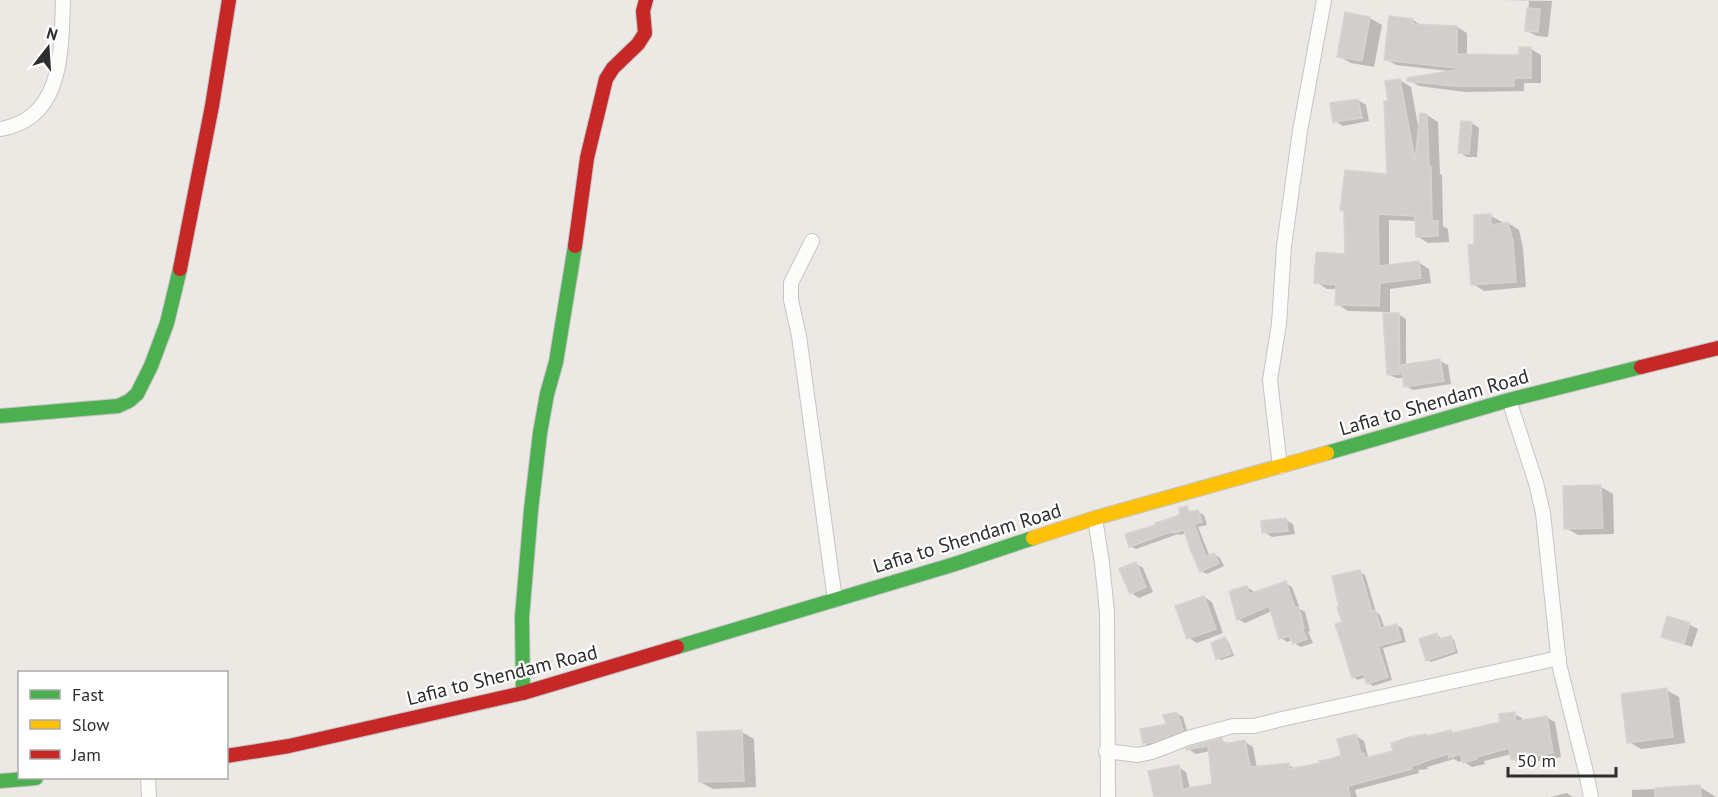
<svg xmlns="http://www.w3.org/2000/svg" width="1718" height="797" font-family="'PT Sans',sans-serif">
	<rect width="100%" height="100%" fill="#ece8e4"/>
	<g fill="#0003" fill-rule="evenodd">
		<path d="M1503,0L1552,1L1548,37L1537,36L1527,31L1529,1Z"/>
		<path d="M1390,17L1413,20L1422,26L1457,27L1467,33V56L1521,57V49H1531L1541,55V83H1524V91L1465,92L1419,86L1408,79L1449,71L1396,65L1385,59ZM1411,22H1414L1412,31H1411Z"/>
		<path d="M1370,18L1382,25L1374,67L1351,63L1338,56Z"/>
		<path d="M1400,80L1411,87L1419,131L1427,115L1438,122L1440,174L1442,175L1443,226L1448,229L1449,242L1428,243L1417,236V221L1389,220V266L1418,262L1429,269L1431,283L1390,289V312L1348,311L1337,304V289H1327L1316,282L1346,256L1388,176L1390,103Z"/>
		<path d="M1358,100L1366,105L1369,121L1343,126L1335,121Z"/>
		<path d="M1472,123L1479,128L1477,157H1467L1459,152Z"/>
		<path d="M1491,216L1502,222V225L1508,223L1519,230L1523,248L1526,287L1484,291L1473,284L1476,246Z"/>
		<path d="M1398,314L1406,319V366L1440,361L1448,365L1451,384L1413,390L1406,386L1404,378H1396L1388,374Z"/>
		<path d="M1601,487L1613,494L1614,534L1578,535L1566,528Z"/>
		<path d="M1186,508L1193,513L1198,512L1204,515L1207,525L1198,527L1210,557L1214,554L1220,558L1224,566L1207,574L1201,571L1187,533L1180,535L1178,534L1136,549L1130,546L1158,526L1182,516Z"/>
		<path d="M1286,520L1293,524L1295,534L1272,537L1264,532Z"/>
		<path d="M1135,563L1143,568L1153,592L1139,598L1131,593Z"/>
		<path d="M1360,572L1365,575L1376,612L1380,615L1385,629L1396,625L1402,628L1406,642L1383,648L1392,680L1373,686L1368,683L1366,677L1358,680L1353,677L1344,623Z"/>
		<path d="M1285,583L1292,587L1300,609L1305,612L1310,631L1308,632L1313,643L1301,647L1294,643L1293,640L1287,642L1281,638L1272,611L1245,623L1238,619L1247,587L1253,591L1254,594Z"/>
		<path d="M1204,597L1212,602L1223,633L1197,643L1189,638Z"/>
		<path d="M1668,618L1690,625L1698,629L1692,647L1670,640L1662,636Z"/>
		<path d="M1437,635L1440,637L1441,640L1451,638L1454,640L1458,653L1431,662L1428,660Z"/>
		<path d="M1224,639L1228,641L1234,656L1221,660L1217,658Z"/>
		<path d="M1666,690L1679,697L1685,743L1641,749L1629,742Z"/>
		<path d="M1177,713L1183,717L1188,734L1150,747L1144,743L1168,725Z"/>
		<path d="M1514,714L1522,718L1523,722L1546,717L1555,722L1561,757L1521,764L1513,759L1512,754L1484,761L1485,764L1472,767L1464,762L1463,760L1459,762L1454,759L1427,767L1428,769L1418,770L1419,773L1355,790L1357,797H1155L1178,767L1186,772L1190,789L1213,785L1210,751L1196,754L1188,749L1221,740L1230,745L1245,742L1253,747L1257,768L1288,765L1296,769L1321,764L1343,756L1356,736L1364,741L1368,757L1371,759L1395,752L1429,737L1502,724Z"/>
		<path d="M742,732L754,739L756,787L713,789L700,782Z"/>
		<path d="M1700,787L1716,797H1632V790Z"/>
		<path d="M1567,793L1573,797H1550Z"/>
	</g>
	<g fill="#d1cecb" stroke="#d7d4d0" stroke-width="1.5">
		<path d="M1527,8L1540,9L1538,32L1525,31Z"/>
		<path d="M1345,12L1370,17L1362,61L1337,57Z"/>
		<path d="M1389,16L1413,19L1412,24L1457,26V54L1519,55V47H1531V78H1514V86H1453L1407,81V78L1456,70V68L1384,60Z"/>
		<path d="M1400,79L1415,161L1420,113L1427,114L1429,167H1431L1432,221H1438V236L1416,237L1415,216L1378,214L1379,266L1419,261L1421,278L1380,283L1379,306L1335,305L1336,285L1314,283L1316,252L1345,254L1344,211L1340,210L1345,170L1387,174L1384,101H1388L1385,81Z"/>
		<path d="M1358,99L1362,118L1333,122L1330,103Z"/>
		<path d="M1461,121L1472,122L1469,154L1458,153Z"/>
		<path d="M1491,214V225L1508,222L1513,241L1516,282L1471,285L1468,245L1474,244V215Z"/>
		<path d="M1383,313H1399L1400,374L1387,375Z"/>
		<path d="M1440,359L1444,381L1404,387L1401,365Z"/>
		<path d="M1601,485L1603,528L1564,529L1563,486Z"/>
		<path d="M1187,506L1189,512L1198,510L1202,522L1194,524L1206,557L1214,553L1219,563L1200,572L1190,549L1184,530L1173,533V531L1129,547L1125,534L1156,525L1155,523L1180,515L1179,508Z"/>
		<path d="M1286,518L1288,531L1262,533L1261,521Z"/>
		<path d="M1136,562L1146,587L1130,594L1119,569Z"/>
		<path d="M1360,570L1372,611L1375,610L1381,628L1397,624L1401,640L1378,646L1388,677L1367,684L1363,674L1352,678L1340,639L1335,624L1342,622L1337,607H1339L1332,576Z"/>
		<path d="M1286,581L1295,608L1299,607L1304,628H1302L1307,639L1293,644L1289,636L1279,639L1269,606L1237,620L1229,591L1247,586L1249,594Z"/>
		<path d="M1204,596L1216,629L1187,639L1175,606Z"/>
		<path d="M1667,616L1690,623L1684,644L1661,637Z"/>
		<path d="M1437,633L1438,639L1451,636L1455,651L1426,661L1419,639Z"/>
		<path d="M1225,637L1231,654L1216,659L1211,643Z"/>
		<path d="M1667,688L1673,737L1627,743L1621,694Z"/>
		<path d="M1177,712L1183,730L1153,742L1143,744L1140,729L1166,724L1163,715Z"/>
		<path d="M1515,712L1516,721L1547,716L1553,753L1511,760L1509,748L1477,757V759L1463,763L1460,754L1449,758L1448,754L1420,763V764L1411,766L1412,769L1348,786L1350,797H1154L1148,771L1179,765L1183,789L1212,784L1208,746L1187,750L1186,748L1222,738L1223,744L1245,740L1250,767L1289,763V769L1320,763L1319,761L1331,759L1341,755L1337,739L1356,734L1361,754L1364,753L1365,758L1393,751L1391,743L1409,737L1426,734L1427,736L1451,730L1452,733L1500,722L1499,714Z"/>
		<path d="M742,730L744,781L699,782L697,732Z"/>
		<path d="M1700,785L1701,797H1655V788Z"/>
	</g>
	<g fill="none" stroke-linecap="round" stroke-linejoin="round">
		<g stroke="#c5c4c5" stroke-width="16">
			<g id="street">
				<path d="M0,129C64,119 61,50 63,0"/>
				<path d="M812,241L791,283V300L799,336L835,600"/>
				<path d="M1509,400L1536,483L1543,513L1559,664L1586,772L1591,797"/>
				<path d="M1280,467L1270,380L1279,324L1284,246L1300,131L1324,0"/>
				<path d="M1095,518L1102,563L1107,612L1108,797"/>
				<path d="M1106,751L1138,755L1152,752L1188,738L1233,726H1254L1282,719L1559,658"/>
				<path d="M148,778L149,797"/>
			</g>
		</g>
		<g stroke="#c5c4c5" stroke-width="16">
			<g id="fast">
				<path d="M0,416L118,406L129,401L137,394L151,366L167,323L180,269"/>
				<path d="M1327,453L1509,400L1641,367"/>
				<path d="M677,647L955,564L1033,538"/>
				<path d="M523,693L522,617L531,510L540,433L547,394L556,362L575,246"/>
				<path d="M0,781L36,778"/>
			</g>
		</g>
		<g stroke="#c5c4c5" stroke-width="16">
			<path id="slow" d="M1033,538L1095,518L1327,453"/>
		</g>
		<g stroke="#c5c4c5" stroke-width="16">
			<g id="jam">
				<path d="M575,246L587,158L606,79L613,68L638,44L645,33L643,11L646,0"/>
				<path d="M180,269L212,106L229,0"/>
				<path d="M1641,367L1718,348"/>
				<path d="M226,756L289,746L523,693L677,647"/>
			</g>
		</g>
		<use href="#street" stroke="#fcfcfb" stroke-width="14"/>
		<use href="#fast" stroke="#4caf50" stroke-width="14"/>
		<use href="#slow" stroke="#ffc107" stroke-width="14"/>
		<use href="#jam" stroke="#c62828" stroke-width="14"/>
	</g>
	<g text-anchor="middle" stroke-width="4.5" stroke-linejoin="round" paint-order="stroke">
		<g font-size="20" fill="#2e2e2e" stroke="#fff">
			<text transform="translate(1434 402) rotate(-16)" y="7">Lafia to Shendam Road</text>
			<text transform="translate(967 538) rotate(-17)" y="7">Lafia to Shendam Road</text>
			<text transform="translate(502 675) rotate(-14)" y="7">Lafia to Shendam Road</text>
		</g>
	</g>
	<rect x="18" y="671" width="210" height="108" fill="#ffffff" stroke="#ababab" stroke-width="1.5"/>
	<rect x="30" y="690" width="30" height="9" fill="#4caf50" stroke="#ababab" stroke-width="1.5"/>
	<text x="72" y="701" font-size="18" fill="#2e2e2e">Fast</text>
	<rect x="30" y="720" width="30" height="9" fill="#ffc107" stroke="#ababab" stroke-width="1.5"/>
	<text x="72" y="731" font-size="18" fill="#2e2e2e">Slow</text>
	<rect x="30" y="750" width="30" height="9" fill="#c62828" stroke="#ababab" stroke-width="1.5"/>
	<text x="72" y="761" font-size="18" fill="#2e2e2e">Jam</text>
	<g transform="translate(48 48) rotate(17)" stroke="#ffffff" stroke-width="4.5" paint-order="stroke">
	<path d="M0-4.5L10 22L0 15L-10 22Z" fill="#2e2e2e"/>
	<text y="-9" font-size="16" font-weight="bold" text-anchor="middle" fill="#2e2e2e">N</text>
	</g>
	<path d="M1508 767v9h108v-9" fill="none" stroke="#2e2e2e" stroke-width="3"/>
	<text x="1517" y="767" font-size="18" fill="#2e2e2e" stroke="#ffffff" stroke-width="4.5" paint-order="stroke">50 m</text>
</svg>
